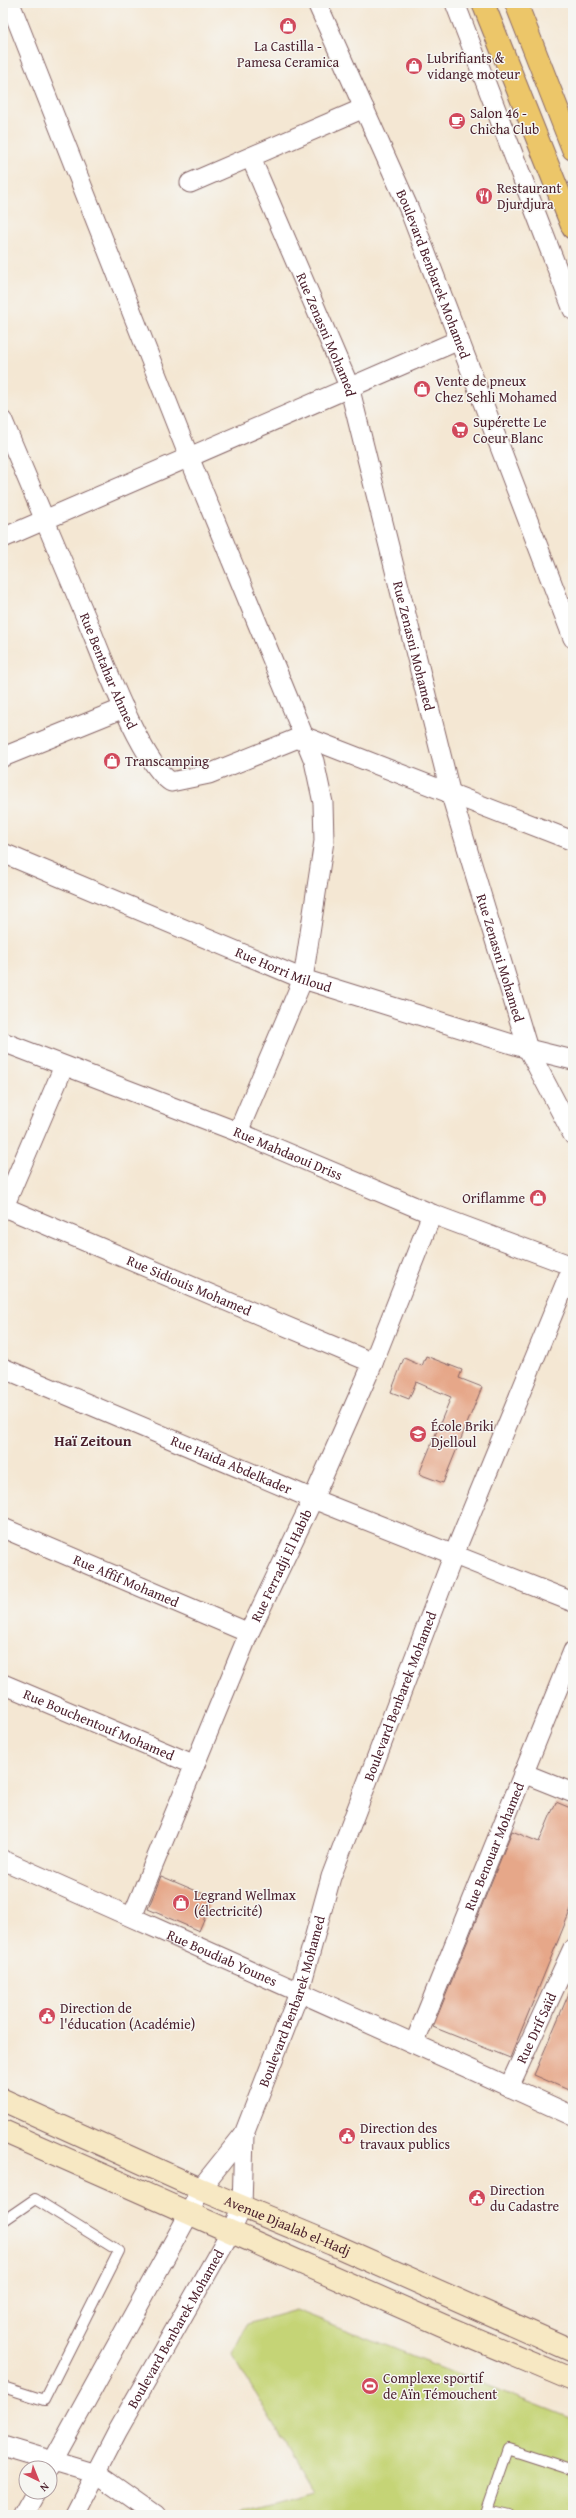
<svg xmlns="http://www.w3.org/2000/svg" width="576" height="2518" font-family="'Gentium Book Plus',serif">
	<rect width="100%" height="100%" fill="#f6f6f2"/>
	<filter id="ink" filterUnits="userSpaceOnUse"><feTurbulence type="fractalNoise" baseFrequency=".025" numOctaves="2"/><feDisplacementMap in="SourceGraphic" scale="8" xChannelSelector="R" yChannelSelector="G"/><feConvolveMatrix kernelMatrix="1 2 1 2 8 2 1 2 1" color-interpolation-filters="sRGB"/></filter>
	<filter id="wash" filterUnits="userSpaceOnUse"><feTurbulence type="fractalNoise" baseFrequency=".012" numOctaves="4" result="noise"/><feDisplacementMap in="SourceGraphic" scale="16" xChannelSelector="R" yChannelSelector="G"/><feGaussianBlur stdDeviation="0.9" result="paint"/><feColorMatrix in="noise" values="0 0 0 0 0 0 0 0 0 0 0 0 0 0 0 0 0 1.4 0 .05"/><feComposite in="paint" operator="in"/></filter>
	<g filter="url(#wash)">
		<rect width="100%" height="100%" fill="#f4e7d3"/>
		<path fill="#c5d476" stroke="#887a50" d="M296,2310L573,2419V2515H239L246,2511L314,2493L232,2354L247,2324Z"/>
		<g id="blocks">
			<g fill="#e6a789">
				<path d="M426,1356L462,1370L459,1378L482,1387L443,1483L419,1474L451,1397L416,1382L409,1399L391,1392L404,1358L422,1366Z"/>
				<path d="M556,1802L573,1809V1904L510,2058L433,2027L512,1831L539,1842Z"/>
				<path d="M161,1876L213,1898L199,1931L148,1909Z"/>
				<path d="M573,1984V2092L534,2075Z"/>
			</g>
		</g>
	</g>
	<g filter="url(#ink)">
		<use href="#blocks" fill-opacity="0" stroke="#866566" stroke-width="1"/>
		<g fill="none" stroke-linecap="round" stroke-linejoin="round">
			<g stroke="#866566" stroke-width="12">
				<g id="lane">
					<path d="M3,2221L35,2199L119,2251L44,2400L3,2387"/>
					<path d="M509,2515L487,2510L508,2449L573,2470"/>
				</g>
			</g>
			<g stroke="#866566" stroke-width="21">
				<g id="street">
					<path d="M10,3L189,457L314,761L323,803L324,841L303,979L238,1132"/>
					<path id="s1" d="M317,3L409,209L573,638"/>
					<path d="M455,3L573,310"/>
					<path id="s2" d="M251,158L349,386L451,795L528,1049L573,1135"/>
					<path d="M190,183L364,108"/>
					<path id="s3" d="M3,421C31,487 59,554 87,620C102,656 141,763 171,782L209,774L303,736L573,841"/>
					<path d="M3,538L459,340"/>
					<path d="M3,757L124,708"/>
					<path id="s4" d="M3,853L303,979L528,1049L573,1060"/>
					<path id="s5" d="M3,1042L238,1132L432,1214L572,1266"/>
					<path id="s6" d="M4,1207L373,1363"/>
					<path d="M3,1209L64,1066"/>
					<path id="s7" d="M3,1368L313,1499L573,1602"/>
					<path id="s8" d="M3,1528L249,1633"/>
					<path id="s9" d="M3,1684L195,1765"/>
					<path d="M523,1773L573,1793"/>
					<path id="s10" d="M3,1860C193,1945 384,2029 573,2116"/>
					<path id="s11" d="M132,1917L249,1633L313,1499L373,1363L432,1214"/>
					<path id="s12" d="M415,2042L573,1651"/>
					<path id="s13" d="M509,2087L573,1948"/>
					<path d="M3,2446L97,2474L155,2515"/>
					<path id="s14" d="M49,2468L189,2214L200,2189L244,2134L299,1993L331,1877L454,1554L573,1265"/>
					<path d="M23,2515L36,2492"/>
					<path id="s15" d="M74,2515L118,2430L231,2231L242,2207L244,2134"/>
				</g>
			</g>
			<g stroke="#866566" stroke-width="24">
				<g id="secondary">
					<path id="s16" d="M3,2100L200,2189L332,2244L573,2351"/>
					<path d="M3,2131L442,2325L573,2380"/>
				</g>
			</g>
			<g stroke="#866566" stroke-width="24">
				<g id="highway">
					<path d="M483,3L573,228"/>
					<path d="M516,3L573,149"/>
				</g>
			</g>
			<use href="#lane" stroke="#fff" stroke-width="10"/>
			<use href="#street" stroke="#fff" stroke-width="19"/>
			<use href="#secondary" stroke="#f7e8c3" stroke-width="22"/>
			<use href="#highway" stroke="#ecc669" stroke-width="22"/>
		</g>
	</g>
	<defs>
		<g id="shop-disc" transform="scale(0.9)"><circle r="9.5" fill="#d1495b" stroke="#f6f6f2"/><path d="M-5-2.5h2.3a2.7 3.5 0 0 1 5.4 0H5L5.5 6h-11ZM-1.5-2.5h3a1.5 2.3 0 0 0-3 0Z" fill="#fff"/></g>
		<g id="cafe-disc" transform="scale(0.9)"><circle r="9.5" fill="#d1495b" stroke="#f6f6f2"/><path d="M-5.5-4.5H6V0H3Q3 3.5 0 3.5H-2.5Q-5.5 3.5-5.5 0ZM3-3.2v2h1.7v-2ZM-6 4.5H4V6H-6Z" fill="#fff"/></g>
		<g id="restaurant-disc" transform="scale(0.9)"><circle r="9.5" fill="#d1495b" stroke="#f6f6f2"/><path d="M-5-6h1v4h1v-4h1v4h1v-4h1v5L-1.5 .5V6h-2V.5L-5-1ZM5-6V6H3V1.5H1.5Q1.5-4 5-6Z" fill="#fff"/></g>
		<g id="supermarket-disc" transform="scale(0.9)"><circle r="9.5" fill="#d1495b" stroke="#f6f6f2"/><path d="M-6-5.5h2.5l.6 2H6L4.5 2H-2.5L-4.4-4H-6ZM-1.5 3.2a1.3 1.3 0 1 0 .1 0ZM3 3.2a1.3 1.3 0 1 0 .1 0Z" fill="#fff"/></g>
		<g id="school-disc" transform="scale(0.9)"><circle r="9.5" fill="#d1495b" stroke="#f6f6f2"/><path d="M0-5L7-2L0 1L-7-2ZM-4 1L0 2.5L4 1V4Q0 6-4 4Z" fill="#fff"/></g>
		<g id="civic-disc" transform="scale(0.9)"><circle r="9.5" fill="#d1495b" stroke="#f6f6f2"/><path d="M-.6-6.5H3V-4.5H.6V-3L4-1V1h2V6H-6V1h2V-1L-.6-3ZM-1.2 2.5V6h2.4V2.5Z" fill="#fff"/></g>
		<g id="stadium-disc" transform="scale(0.9)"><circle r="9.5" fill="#d1495b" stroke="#f6f6f2"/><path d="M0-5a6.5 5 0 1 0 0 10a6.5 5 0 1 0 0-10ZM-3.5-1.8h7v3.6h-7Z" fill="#fff"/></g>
	</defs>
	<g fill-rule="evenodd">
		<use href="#shop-disc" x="288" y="26"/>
		<use href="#shop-disc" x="414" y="66"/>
		<use href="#cafe-disc" x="457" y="121"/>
		<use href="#restaurant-disc" x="484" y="196"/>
		<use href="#shop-disc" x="422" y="389"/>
		<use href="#supermarket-disc" x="460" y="430"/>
		<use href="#shop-disc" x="112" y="761"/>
		<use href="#shop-disc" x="538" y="1198"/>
		<use href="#school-disc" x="418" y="1434"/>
		<use href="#shop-disc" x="181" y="1903"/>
		<use href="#civic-disc" x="47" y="2016"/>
		<use href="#civic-disc" x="347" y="2136"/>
		<use href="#civic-disc" x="477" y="2198"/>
		<use href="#stadium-disc" x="370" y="2386"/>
	</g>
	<g text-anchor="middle" stroke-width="3" stroke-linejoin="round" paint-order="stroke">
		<g font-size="14" fill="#4a1f2b" stroke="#f6f6f2" text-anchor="start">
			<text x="288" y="51" text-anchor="middle">La Castilla -<tspan x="288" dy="16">Pamesa Ceramica</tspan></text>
			<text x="427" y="63">Lubrifiants &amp;<tspan x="427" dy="16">vidange moteur</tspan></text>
			<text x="470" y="118">Salon 46 -<tspan x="470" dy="16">Chicha Club</tspan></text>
			<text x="497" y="193">Restaurant<tspan x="497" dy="16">Djurdjura</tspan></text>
			<text x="435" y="386">Vente de pneux<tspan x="435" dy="16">Chez Sehli Mohamed</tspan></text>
			<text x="473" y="427">Supérette Le<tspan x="473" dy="16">Coeur Blanc</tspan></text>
			<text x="125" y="766">Transcamping</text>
			<text x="525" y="1203" text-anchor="end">Oriflamme</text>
			<text x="431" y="1431">École Briki<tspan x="431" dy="16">Djelloul</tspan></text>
			<text x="194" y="1900">Legrand Wellmax<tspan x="194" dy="16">(électricité)</tspan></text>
			<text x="60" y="2013">Direction de<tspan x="60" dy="16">l'éducation (Académie)</tspan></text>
			<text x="360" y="2133">Direction des<tspan x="360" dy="16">travaux publics</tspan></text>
			<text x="490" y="2195">Direction<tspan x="490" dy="16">du Cadastre</tspan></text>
			<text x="383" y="2383">Complexe sportif<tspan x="383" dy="16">de Aïn Témouchent</tspan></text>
		</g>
		<g font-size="14" fill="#4a1f2b" stroke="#f6f6f2">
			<text dy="5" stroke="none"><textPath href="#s1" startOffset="295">Boulevard Benbarek Mohamed</textPath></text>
			<text dy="5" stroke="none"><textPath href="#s2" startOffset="192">Rue Zenasni Mohamed</textPath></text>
			<text dy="5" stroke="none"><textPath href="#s2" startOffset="516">Rue Zenasni Mohamed</textPath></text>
			<text dy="5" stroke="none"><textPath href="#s3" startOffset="271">Rue Bentahar Ahmed</textPath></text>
			<text dy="5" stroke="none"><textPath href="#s2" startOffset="840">Rue Zenasni Mohamed</textPath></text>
			<text dy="5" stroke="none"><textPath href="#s4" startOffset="304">Rue Horri Miloud</textPath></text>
			<text dy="5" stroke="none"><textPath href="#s5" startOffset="306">Rue Mahdaoui Driss</textPath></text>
			<text dy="5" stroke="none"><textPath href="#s6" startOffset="201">Rue Sidiouis Mohamed</textPath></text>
			<text dy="5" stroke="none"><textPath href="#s7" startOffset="248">Rue Haida Abdelkader</textPath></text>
			<text dy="5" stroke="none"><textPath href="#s11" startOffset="382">Rue Ferradji El Habib</textPath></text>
			<text dy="5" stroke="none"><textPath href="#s8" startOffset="134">Rue Affif Mohamed</textPath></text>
			<text dy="5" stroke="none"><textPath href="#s14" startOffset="853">Boulevard Benbarek Mohamed</textPath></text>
			<text dy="5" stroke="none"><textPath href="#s9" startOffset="104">Rue Bouchentouf Mohamed</textPath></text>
			<text dy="5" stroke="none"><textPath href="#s12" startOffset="211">Rue Benouar Mohamed</textPath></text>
			<text dy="5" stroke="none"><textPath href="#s10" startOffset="240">Rue Boudiab Younes</textPath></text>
			<text dy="5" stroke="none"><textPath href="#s14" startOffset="529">Boulevard Benbarek Mohamed</textPath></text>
			<text dy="5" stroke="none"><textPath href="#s13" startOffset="65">Rue Drif Saïd</textPath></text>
			<text dy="5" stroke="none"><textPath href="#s16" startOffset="311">Avenue Djaalab el-Hadj</textPath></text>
			<text dy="5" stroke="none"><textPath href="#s15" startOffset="212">Boulevard Benbarek Mohamed</textPath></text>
		</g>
		<g font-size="15" font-weight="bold" fill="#4a1f2b" stroke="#f6f6f2">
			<text x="93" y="1446">Haï Zeitoun</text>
		</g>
	</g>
	<rect width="576" height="2518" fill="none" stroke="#f6f6f2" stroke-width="16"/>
	<g transform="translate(38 2480) rotate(137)"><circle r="19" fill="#f6f6f2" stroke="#b1a0a2"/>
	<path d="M0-3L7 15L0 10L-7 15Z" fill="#d1495b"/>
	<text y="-6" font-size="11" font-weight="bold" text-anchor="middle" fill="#4a1f2b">N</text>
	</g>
</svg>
